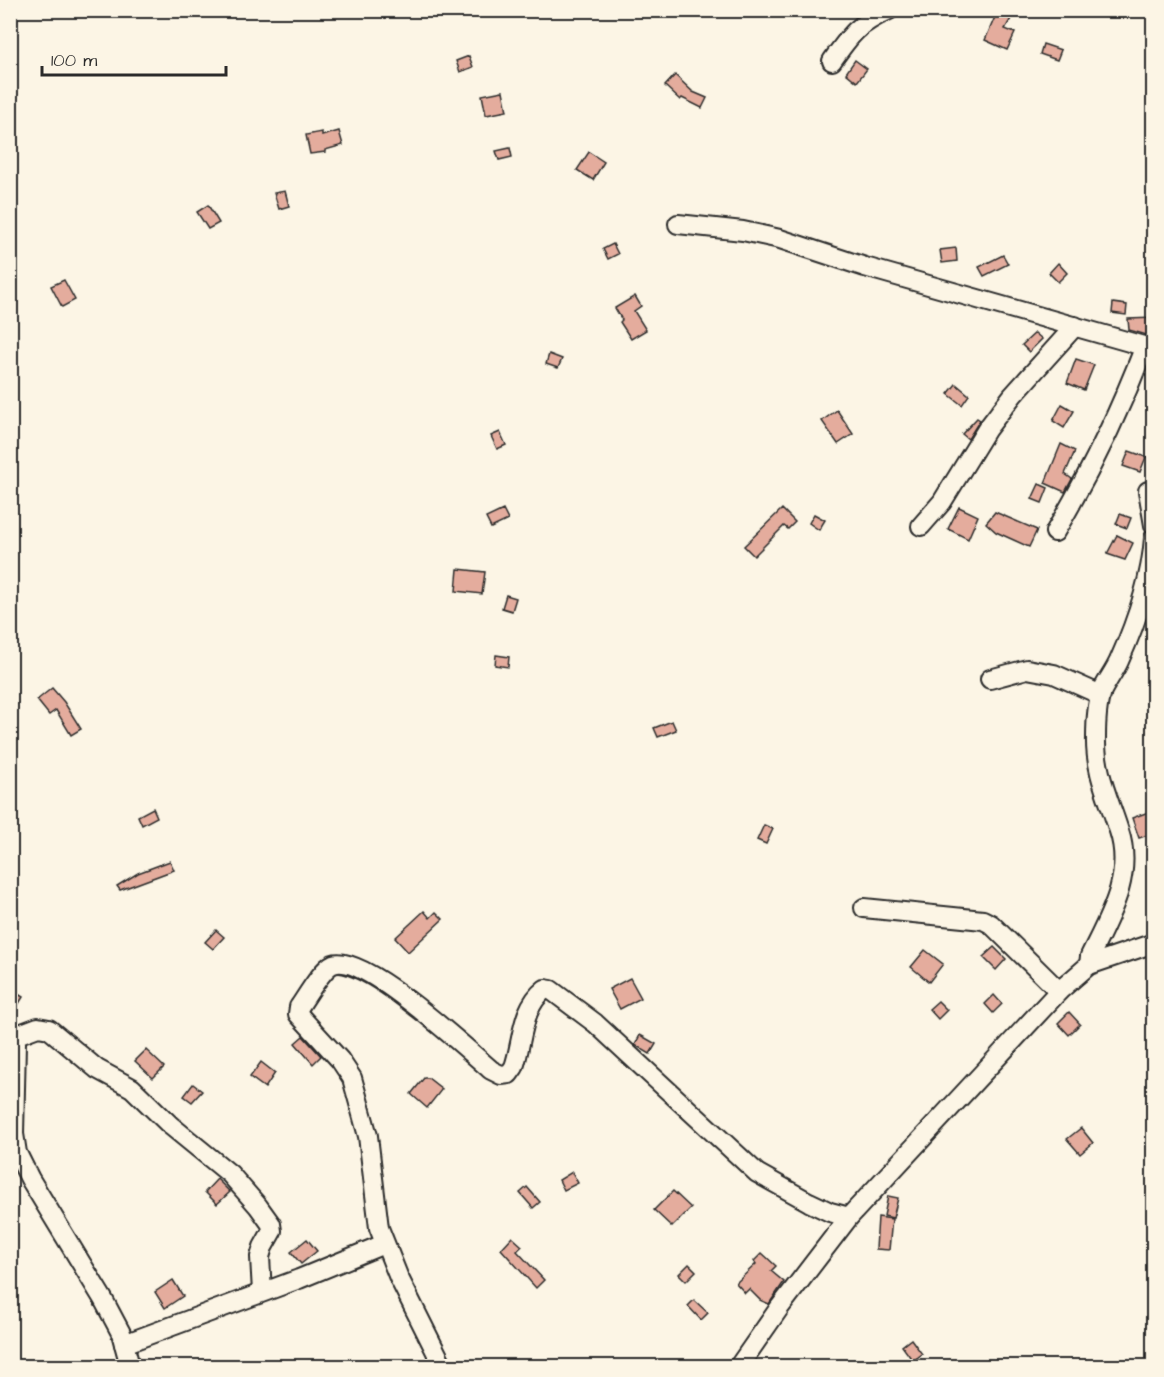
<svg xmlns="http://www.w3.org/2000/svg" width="1164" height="1377" font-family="'Architects Daughter',sans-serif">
	<rect width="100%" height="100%" fill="#fcf5e5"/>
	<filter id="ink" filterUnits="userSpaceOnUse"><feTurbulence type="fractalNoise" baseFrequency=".0167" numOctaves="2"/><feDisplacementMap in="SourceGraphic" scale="12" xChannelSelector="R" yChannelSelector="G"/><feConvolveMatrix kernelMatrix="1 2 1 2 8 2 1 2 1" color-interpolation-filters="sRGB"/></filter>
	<g filter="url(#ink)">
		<g fill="#e4ac9d" stroke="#2b2b2b" stroke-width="1.5">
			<path d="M998,10H1016L1005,29L1015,33L1007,50L985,40Z"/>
			<path d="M1043,44L1061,50L1057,60L1040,54Z"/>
			<path d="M469,56L473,67L460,72L456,61Z"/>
			<path d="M855,60L867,69L857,82L846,73Z"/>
			<path d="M675,75L693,92L707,98L702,108L682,98L680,100L665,86Z"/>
			<path d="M503,91L507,111L486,115L482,95Z"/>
			<path d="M339,131L343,145L325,150V152L310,154L306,135L322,132V136Z"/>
			<path d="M510,148L512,157L499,160L496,151Z"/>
			<path d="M589,152L604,162L593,180L577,170Z"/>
			<path d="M285,191L289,206L279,209L274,193Z"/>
			<path d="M208,205L219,223L208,229L197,212Z"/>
			<path d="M613,244L618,254L608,259L603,249Z"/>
			<path d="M956,248L957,261L942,263L940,250Z"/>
			<path d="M1003,255L1008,264L984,276L979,267Z"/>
			<path d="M1058,263L1067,273L1058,282L1049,273Z"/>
			<path d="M64,280L75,300L62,307L51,286Z"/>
			<path d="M635,296L641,306L634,311L646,330L631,339L620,322L622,320L615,308Z"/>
			<path d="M1113,303L1127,305L1126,315L1112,313Z"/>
			<path d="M1154,318V337L1129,330L1128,319Z"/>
			<path d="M1035,333L1042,339L1029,352L1022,345Z"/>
			<path d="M549,354L562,359L558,368L546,364Z"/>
			<path d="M1076,359L1094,365L1084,390L1067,383Z"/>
			<path d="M956,384L969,395L962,405L948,394Z"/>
			<path d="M1062,404L1074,411L1064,428L1053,421Z"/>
			<path d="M837,410L853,434L838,444L822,421Z"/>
			<path d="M977,418L980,420L968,439L962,434Z"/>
			<path d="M500,432L506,445L497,449L491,436Z"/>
			<path d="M1061,444L1075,451L1065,474L1072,479L1065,492L1045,483Z"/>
			<path d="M1129,451L1146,457L1140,472L1123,466Z"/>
			<path d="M1039,484L1048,488L1042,503L1032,499Z"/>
			<path d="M959,507L978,516L968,539L948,529Z"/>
			<path d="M782,509L795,522L788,529L784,526L754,556L744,546Z"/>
			<path d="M503,510L508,520L491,528L486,518Z"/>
			<path d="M995,512L1037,530L1029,547L996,532L986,523Z"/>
			<path d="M814,514L825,520L819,530L809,523Z"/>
			<path d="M1120,514L1131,518L1127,528L1116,524Z"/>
			<path d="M1117,535L1133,543L1125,560L1107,554Z"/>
			<path d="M458,569L485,572L482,594L456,591Z"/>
			<path d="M506,595L516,598L512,611L502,608Z"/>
			<path d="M496,655L509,657L508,667L495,665Z"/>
			<path d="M52,688L64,702L81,729L71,735L56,710L49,715L37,700Z"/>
			<path d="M672,721L676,730L658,737L654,728Z"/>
			<path d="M153,808L157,817L142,825L138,816Z"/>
			<path d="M1154,810V833L1139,838L1132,818Z"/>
			<path d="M764,825L773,829L766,844L757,840Z"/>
			<path d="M170,861L174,870L120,890L117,886L138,873Z"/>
			<path d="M424,911L430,918L436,912L443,919L408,952L395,938Z"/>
			<path d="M216,930L224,937L213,949L205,942Z"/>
			<path d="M994,947L1006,959L996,970L983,957Z"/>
			<path d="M925,950L943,964L929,982L911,967Z"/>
			<path d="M630,978L641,998L620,1009L609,989Z"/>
			<path d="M10,989L23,997L10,1018Z"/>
			<path d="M994,995L1002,1004L993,1013L985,1004Z"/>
			<path d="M938,1001L947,1010L938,1019L929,1009Z"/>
			<path d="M1069,1012L1080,1024L1069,1035L1058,1023Z"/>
			<path d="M640,1035L656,1044L650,1054L635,1045Z"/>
			<path d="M303,1036L321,1056L313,1064L295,1043Z"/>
			<path d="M146,1050L164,1067L153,1078L135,1061Z"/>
			<path d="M261,1062L275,1073L265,1088L250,1077Z"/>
			<path d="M424,1078H428L442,1089L427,1108L411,1094Z"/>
			<path d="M193,1084L202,1091L192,1102L184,1096Z"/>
			<path d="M1081,1128L1093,1143L1080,1154L1067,1139Z"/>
			<path d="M572,1172L578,1183L564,1190L559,1180Z"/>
			<path d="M217,1179L230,1192L217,1204L205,1192Z"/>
			<path d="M527,1187L540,1202L533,1208L520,1193Z"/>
			<path d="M673,1191L691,1208L672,1227L654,1210Z"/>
			<path d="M888,1196L898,1198L893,1218L884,1216Z"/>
			<path d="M878,1217L892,1219L889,1250L876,1249Z"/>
			<path d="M512,1237L522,1246L517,1251L544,1280L536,1288L501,1249Z"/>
			<path d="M307,1239L317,1251L301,1264L291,1252Z"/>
			<path d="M762,1253L776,1266L771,1271L784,1282L769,1304L760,1300L749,1289L745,1293L736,1283L756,1264L754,1261Z"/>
			<path d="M689,1264L696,1271L686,1281L679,1274Z"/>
			<path d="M173,1280L183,1296L165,1308L155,1292Z"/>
			<path d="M694,1300L708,1313L701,1320L688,1306Z"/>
			<path d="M911,1339L922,1354L913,1361L902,1346Z"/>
		</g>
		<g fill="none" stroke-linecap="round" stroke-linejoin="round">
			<g stroke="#2b2b2b" stroke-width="22">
				<g id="minor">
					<path d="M832,61C851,34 858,24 889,10"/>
					<path d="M678,224L743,231L780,239L865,267L1154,349"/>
					<path d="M1148,491L1154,525"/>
					<path d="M921,526L942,502L987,429L1013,395L1075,326"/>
					<path d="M1055,532C1090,473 1120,411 1145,346"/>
					<path d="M990,679L1027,669L1054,674L1101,695"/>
					<path d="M864,908L983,920L991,924L1059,991"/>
					<path d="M1089,965L1090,956C1109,917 1134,876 1119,831C1109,799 1095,772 1096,738C1096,725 1097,705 1101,693C1106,682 1114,672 1119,661C1136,623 1151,580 1154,538"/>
					<path d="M10,1031L16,1043L14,1134L17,1153L30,1179L103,1299L121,1333L130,1366"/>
					<path d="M14,1036L38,1027L49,1029L97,1069L132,1088L170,1125L230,1174L258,1206L271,1224L272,1231L263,1247L260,1257L262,1292"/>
					<path d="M124,1344L299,1279L384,1244"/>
					<path d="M443,1366L399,1278L379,1228L368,1136L352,1078L340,1060L298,1014L299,1007C306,997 323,968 333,964C363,953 467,1049 491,1070L501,1075L509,1074L514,1067C523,1041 521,1008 545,989L551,990L595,1023L757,1173L809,1202L830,1212L849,1217"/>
					<path d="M739,1366L780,1307L849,1217L1059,991L1089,965L1154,943"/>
				</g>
			</g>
			<use href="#minor" stroke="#fcf5e5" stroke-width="18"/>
		</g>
	</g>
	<rect width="1164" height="1377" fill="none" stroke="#fcf5e5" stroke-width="36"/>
	<rect x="18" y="18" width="1128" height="1341" fill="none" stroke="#2b2b2b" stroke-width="2" filter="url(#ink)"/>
	<path d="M42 66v9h184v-9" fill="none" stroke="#2b2b2b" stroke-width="3"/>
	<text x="51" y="66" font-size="18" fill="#2b2b2b" stroke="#fcf5e5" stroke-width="4.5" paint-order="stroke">100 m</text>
</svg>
